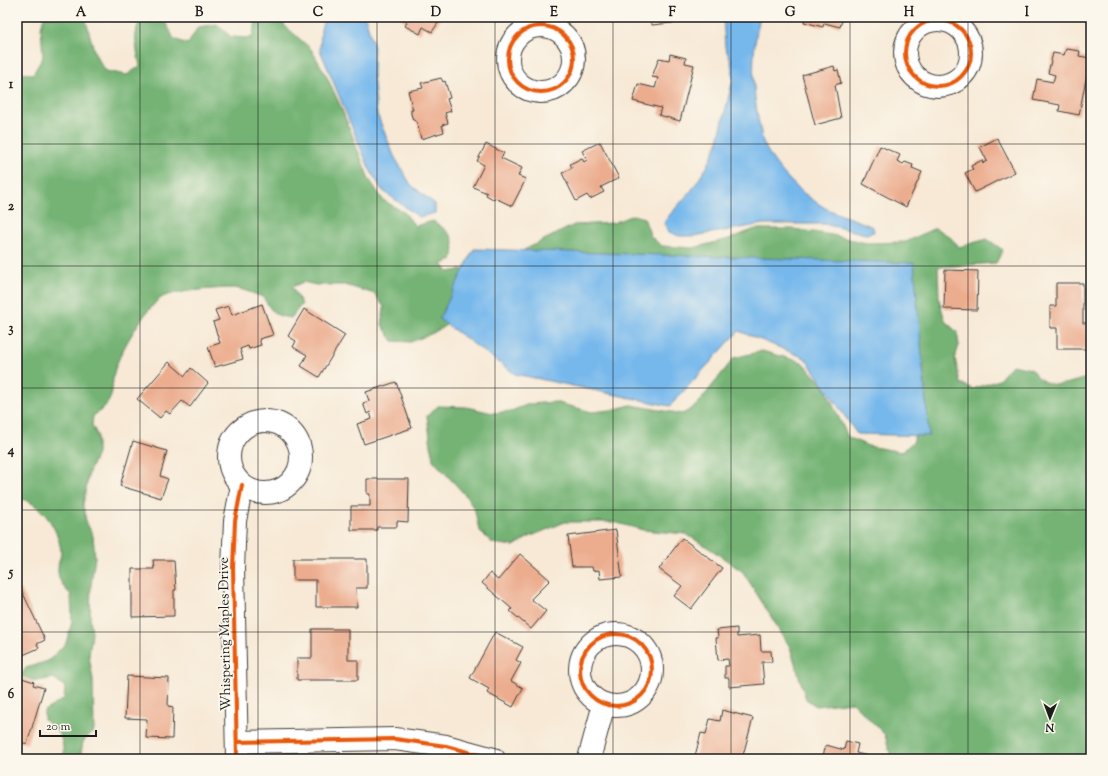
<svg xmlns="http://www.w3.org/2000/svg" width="1108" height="776" font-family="'Sorts Mill Goudy',serif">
	<rect width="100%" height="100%" fill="#fbf7ec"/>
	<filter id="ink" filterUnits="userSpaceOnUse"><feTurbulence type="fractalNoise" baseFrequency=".025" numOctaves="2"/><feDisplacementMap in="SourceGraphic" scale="8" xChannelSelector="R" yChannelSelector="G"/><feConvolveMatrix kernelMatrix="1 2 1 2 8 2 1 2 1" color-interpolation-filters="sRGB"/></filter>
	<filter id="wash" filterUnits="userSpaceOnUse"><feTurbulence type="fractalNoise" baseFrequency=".012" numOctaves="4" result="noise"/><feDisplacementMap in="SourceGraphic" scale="16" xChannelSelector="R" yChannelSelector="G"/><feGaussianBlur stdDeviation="0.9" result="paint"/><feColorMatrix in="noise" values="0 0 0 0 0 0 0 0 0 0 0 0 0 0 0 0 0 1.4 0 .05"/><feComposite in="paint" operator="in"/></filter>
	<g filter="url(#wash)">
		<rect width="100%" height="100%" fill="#f7e9d6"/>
		<path fill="#74b374" stroke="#486848" d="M44,17H85L95,54L106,71L127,75L140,66C137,50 131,30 143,17C166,17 164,19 174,39L188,44L198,27L217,24L231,37L252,38L256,22L255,17H283L284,25L311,49L326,75L341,107L369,179L383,200L405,213L415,226L433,221C451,233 457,238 452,260L442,264L448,272L476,267L510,257L574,225L613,223L633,215L644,218L651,237L662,246L693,248L729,239L755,229H794L832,235L866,243L906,242L935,228L949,236L959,247L987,239L1003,250L996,263L938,267L939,299L945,321L957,332L959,345L955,358L960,383L973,389L999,380L1012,365L1031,369C1049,394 1065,383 1091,377V759H898L891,757L885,735L852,702L816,706L806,699L790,647L743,572L712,550L686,534L643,530L614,522H565L529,537L514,546L492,543L479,530L475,511L467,497L433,460L427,416L438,406L466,407L493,413L511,411L529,404L554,402L592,412L611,410L631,405L683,414L697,405L734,358L762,351L802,362L824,386L848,437L868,446L902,452L914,441L916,402L908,333L458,318L433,333L411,342L393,341L382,325L384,307L375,294L345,285H316L303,282L292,287L302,304L291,318C274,316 272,312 263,297C254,294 243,289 234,288C221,288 170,291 161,298C145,310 126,342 118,361C106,388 122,397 93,416L92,425L97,435V454L89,472L83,505L86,521L93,536L95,557L91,585L90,617L92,633L89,655L93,680L94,731L83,742L80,759H61L64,755C62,735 60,732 44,720V711L64,699L65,687L54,678L36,681L21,676L26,668L48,661L66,643L72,622L71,595C63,587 57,579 58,568C58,563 61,557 61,552C59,529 41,501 17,498V73L33,74L43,57L41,27Z"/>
		<g fill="#76b8ec" stroke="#496a84">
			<path d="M325,17H365L374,47L373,74L377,114L394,156L411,185L435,204V213L419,217L382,190L369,168L320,50L321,29Z"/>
			<path d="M723,17H760C751,52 752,88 759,123C761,130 761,138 764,144C776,170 802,195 827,209C842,216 858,220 873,227L874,232L866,234L824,224H763L694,236H679L669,232L664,224L667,218L691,191L707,167L717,145L733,79L731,61L725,47Z"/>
			<path d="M474,249L914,263L929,436L857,434L805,358L739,331L670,406L515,374L439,319Z"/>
		</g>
		<g id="blocks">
			<g fill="#ecad8f">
				<path d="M398,17H442L432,32L423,27L420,34L405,26L407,22Z"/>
				<path d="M632,17H680L681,22L652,25L651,20L633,22Z"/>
				<path d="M805,17H843L840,27L824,23L823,27L804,22Z"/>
				<path d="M1066,49L1080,51L1079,56L1090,58L1079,115L1059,111L1060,105L1033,100L1037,79L1053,82L1055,75L1048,73L1053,53L1064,55Z"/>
				<path d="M670,54L686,58L685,63L694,65L680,121L659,115L661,108L633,101L638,84L655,88L658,78L652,77L659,58L669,60Z"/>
				<path d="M834,66L835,71L838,70L841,83L835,85L841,118L815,125L802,75Z"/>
				<path d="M441,78L443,82L445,81L450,98L447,99L451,111L445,113L448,123L442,125L444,132L421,139L417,122L413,120L411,114V110H413L408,91L423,88L421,83Z"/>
				<path d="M997,138L1015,172L975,192L965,173L973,169L971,166L982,160L983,163L987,161L980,147Z"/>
				<path d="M600,142L619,178L601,187L604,192L590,199L587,195L576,201L562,173L572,168L570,164L582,158L584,162L587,160L582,151Z"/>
				<path d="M486,144L504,153L501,158L522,168L518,176L526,179L512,206L495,198L493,199L486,195L487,193L473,187L484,165L477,161Z"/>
				<path d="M880,146L900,155L897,161L903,164L905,162L913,165L912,168L922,172L906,207L863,184Z"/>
				<path d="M945,270L978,271L977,310L944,309Z"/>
				<path d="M1056,283H1083V323H1088V349H1057V328H1050V306H1056Z"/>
				<path d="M262,304L273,335L259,339L261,345L249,349L248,346L240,349L243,359L215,367L208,347L220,343L213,322L219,320L215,310L229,306L232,315Z"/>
				<path d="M304,309L345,335L319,377L301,366L307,355L293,347L296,341L288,336Z"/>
				<path d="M169,362L185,376L191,368L208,383L190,407L182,401L170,414L166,411L160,418L137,399Z"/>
				<path d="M396,382L412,428L364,444L357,424L372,419L370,412L367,414L363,403L369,401L366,392Z"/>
				<path d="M133,441L167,451L160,476L168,479L161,498L120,486Z"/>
				<path d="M367,479H409L408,522L397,521V527H377V530H351V506H370V494H367Z"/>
				<path d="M616,530L622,577L600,579L599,570L593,571L592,567H572L568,536Z"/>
				<path d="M682,538L722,568L691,609L674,596L682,586L659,569Z"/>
				<path d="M520,554L550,580L531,599L546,611L531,629L510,611L512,609L482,583L490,573L498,580Z"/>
				<path d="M293,559H367V588H356L357,607H316V580H293Z"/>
				<path d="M153,560H174L176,590H174V616L132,617V569H154Z"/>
				<path d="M21,589L45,640L37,644L39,648L23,655L20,650L17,652V591Z"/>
				<path d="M737,628V637L760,635L761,651H771L772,662H762L764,684L729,687V678H725V666H729L728,659L718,660L716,638H718L717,630Z"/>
				<path d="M312,629H348V660H358V680H297V658H312Z"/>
				<path d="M495,632L523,647L516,660L521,663L511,681L523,688L513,707L487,693L489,689L470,678Z"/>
				<path d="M127,676L169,678L168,706L173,707L172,739L146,738L147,719L125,718Z"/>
				<path d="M19,677L34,682L33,685L44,688L27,744L17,741V684Z"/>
				<path d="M722,710L753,718L742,759H708L695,756L701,733L706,734L710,719L720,721Z"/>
				<path d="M846,741L858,744L856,753L872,757L871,759H822L826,745L844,750Z"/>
			</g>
		</g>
	</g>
	<g filter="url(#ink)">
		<use href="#blocks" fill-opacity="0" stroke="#3d3b38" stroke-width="1"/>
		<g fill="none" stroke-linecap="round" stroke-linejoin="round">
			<g stroke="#3d3b38" stroke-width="24">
				<g id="minor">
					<circle cx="938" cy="53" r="33"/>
					<circle cx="541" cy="59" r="33"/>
					<circle cx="265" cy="457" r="36"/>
					<circle cx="616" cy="670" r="36"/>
					<path d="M237,742L395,739L446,746L494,759"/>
					<path d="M237,759L233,568L235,521L242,485"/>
					<path d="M589,759L604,704"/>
				</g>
			</g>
			<use href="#minor" stroke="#fff" stroke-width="22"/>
			<g stroke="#fbf7ec" stroke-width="6">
				<g id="cycleway">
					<circle cx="938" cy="53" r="33"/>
					<circle cx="541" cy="59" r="33"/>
					<circle cx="616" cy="670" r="36"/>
					<path d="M237,742L395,739L446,746L494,759"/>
					<path d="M237,759L233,568L235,521L242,485"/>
				</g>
			</g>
			<use href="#cycleway" stroke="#e8590c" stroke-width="4"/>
		</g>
	</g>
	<path fill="none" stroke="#1c1c1c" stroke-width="1" stroke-opacity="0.55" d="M140,17V759M258,17V759M377,17V759M495,17V759M613,17V759M731,17V759M850,17V759M968,17V759M17,144H1091M17,266H1091M17,388H1091M17,510H1091M17,632H1091"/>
	<g text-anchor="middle" stroke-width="3.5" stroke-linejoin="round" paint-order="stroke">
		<g font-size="14" fill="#1c1c1c" stroke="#fbf7ec">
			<text transform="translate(224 634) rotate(-91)" y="5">Whispering Maples Drive</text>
		</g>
	</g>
	<rect width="1108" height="776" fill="none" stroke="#fbf7ec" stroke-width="44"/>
	<g transform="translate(1050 718) rotate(181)" stroke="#fbf7ec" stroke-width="3" paint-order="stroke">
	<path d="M0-3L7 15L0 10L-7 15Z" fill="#1c1c1c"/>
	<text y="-6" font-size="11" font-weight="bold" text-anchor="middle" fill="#1c1c1c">N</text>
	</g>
	<path d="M40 730v6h56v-6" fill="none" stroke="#1c1c1c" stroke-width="2"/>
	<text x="46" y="730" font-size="12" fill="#1c1c1c" stroke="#fbf7ec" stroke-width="3" paint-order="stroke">20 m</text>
	<rect x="22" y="22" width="1064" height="732" fill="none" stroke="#1c1c1c" stroke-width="1.5"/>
	<g font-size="13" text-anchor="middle" font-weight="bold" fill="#1c1c1c">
		<text x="81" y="16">A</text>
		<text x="199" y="16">B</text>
		<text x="318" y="16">C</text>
		<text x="436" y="16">D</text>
		<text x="554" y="16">E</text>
		<text x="672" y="16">F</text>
		<text x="790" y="16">G</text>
		<text x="909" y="16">H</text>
		<text x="1027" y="16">I</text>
		<text x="11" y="88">1</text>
		<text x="11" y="210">2</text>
		<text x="11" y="332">3</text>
		<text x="11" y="454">4</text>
		<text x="11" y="576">5</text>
		<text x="11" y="698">6</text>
	</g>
</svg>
